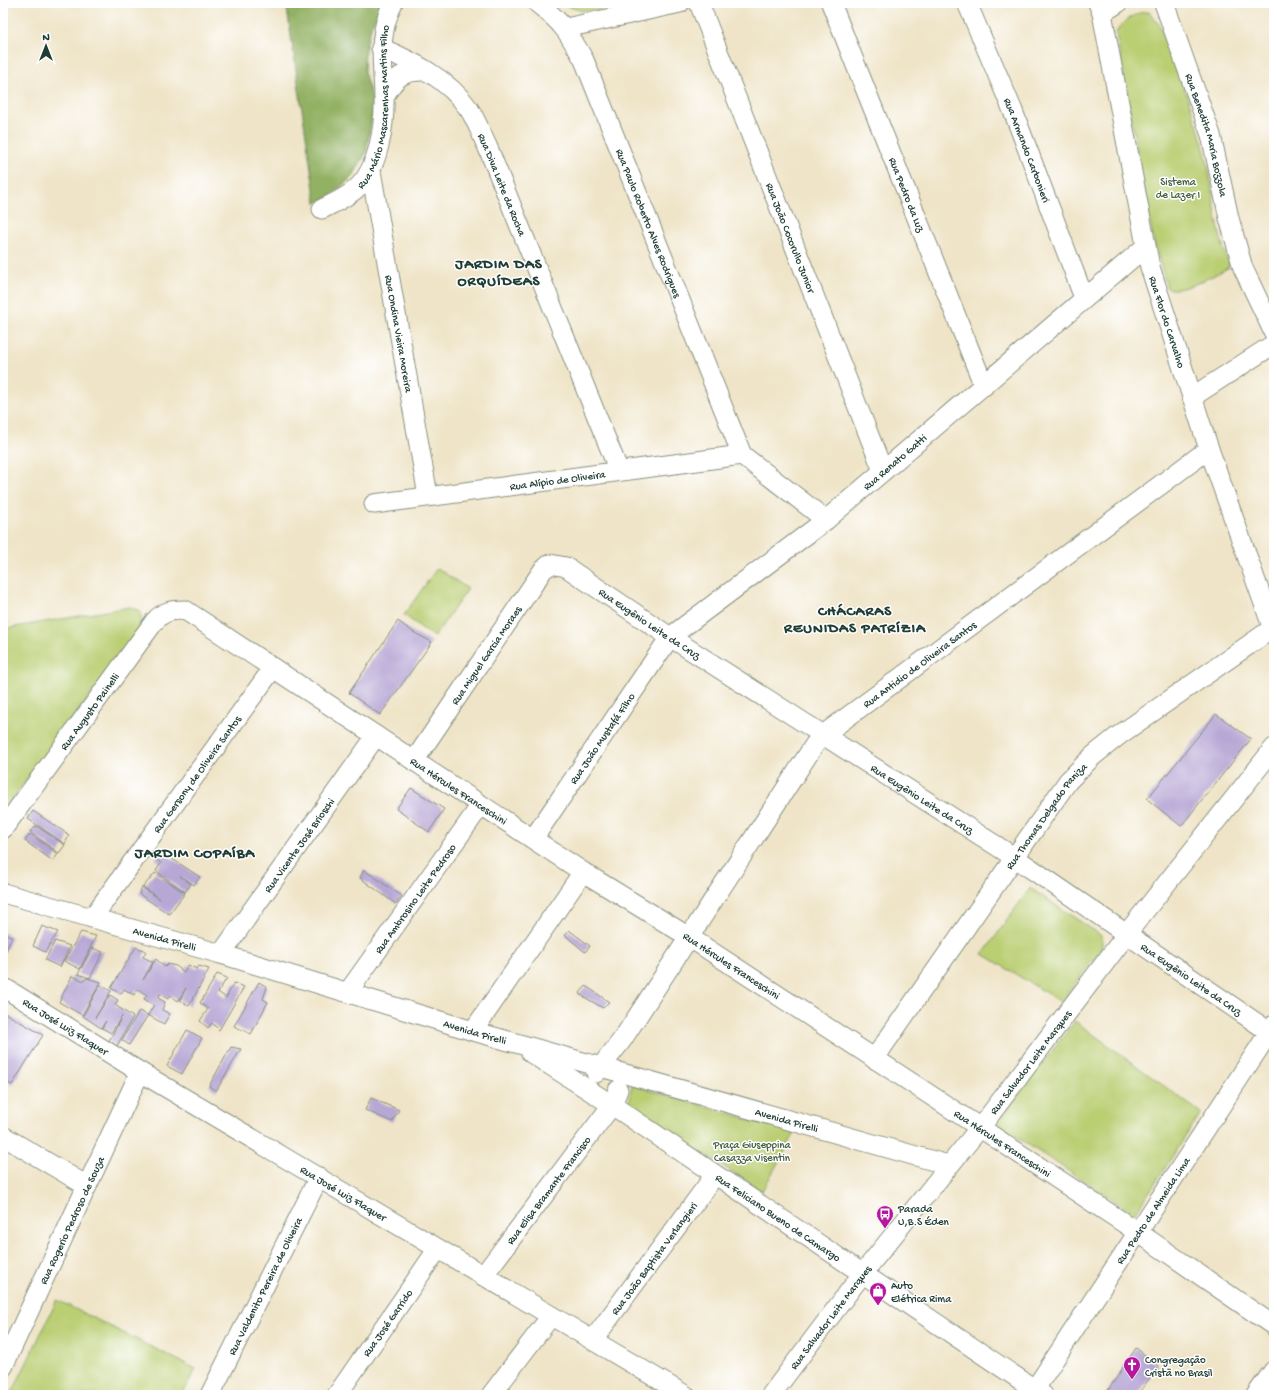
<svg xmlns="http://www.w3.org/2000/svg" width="1277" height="1398" font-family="'Gochi Hand',sans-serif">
	<rect width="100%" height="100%" fill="#fff"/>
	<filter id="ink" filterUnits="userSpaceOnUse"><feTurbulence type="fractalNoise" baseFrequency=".025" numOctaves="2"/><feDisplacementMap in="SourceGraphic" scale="8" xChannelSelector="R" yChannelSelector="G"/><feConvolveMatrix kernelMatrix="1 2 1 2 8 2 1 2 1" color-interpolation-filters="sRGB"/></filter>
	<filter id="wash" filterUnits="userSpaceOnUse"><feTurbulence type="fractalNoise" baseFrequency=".012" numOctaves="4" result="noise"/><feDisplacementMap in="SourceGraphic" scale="16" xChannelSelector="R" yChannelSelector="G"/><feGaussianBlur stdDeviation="0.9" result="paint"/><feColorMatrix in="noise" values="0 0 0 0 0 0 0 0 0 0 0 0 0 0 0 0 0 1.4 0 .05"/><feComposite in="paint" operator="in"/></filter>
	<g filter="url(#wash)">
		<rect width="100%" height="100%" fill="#efe4c7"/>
		<g fill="#bace72" stroke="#6c8653">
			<path d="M562,3H622L623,5C600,10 584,16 562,3Z"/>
			<path d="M1142,12H1149L1160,26C1174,64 1191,102 1202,141C1214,181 1213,225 1229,264L1228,268C1214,275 1182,294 1167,288L1153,238L1116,33C1122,22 1130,17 1142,12Z"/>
			<path d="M437,568L468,589L434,637L404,615Z"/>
			<path d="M130,607L140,611C143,621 140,627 135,636L3,811V629Z"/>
			<path d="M1030,888L1102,936V948L1061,1002L983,954Z"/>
			<path d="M1075,1021L1201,1113L1136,1212L1133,1213L1001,1127L999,1123L1001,1118Z"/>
			<path d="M632,1085L795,1133L762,1191L626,1104L629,1099Z"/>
			<path d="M57,1300L196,1369L182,1395H11Z"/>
		</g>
		<path fill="#93b164" stroke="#59774c" d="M286,3H384L372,24L365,50L364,72L374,105L366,153L353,176L332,195L316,203Z"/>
		<g id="blocks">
			<g fill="#b7a7d5">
				<path d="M398,621L413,632L432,642L380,715L349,693Z"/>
				<path d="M1216,714L1251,739L1181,826L1147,799Z"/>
				<path d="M411,788L444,809L429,832L396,809Z"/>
				<path d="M33,811L69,835L65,844L28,819Z"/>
				<path d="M36,826L65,845L59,853L30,832Z"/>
				<path d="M30,834L58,854L53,861L25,841Z"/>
				<path d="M160,851L200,877L194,885L180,876L191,884L185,892L156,871L161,863L155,859Z"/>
				<path d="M364,870L402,896L396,904L360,878Z"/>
				<path d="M155,873L185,893L169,914L139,894L142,887L160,899L143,887Z"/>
				<path d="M42,926L58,932L45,952L33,946Z"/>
				<path d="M569,930L590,946L585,952L565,935Z"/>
				<path d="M3,932L12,937L3,957Z"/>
				<path d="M81,932L96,936L80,969L64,961Z"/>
				<path d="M55,941L70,946L60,967L45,960Z"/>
				<path d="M136,947L146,951L143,957L153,962L143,980L156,959L165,967L168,964L176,966L184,972L188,965L197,969L199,966L209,969L189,1006L180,1000L186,988L178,1001L170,995L168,999L160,994L158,998L165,1002L162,1010L170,1014L168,1017L164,1024L148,1015L129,1045L122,1040L139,1011L148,1015L154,1005L144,999L147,995L137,989L134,995L124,989L121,994L111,988Z"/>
				<path d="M92,948L103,952L90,978L78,974Z"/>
				<path d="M217,974L227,978L218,992L226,998L234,983L244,987L219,1030L212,1023L208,1028L200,1021L208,1009L200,1003Z"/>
				<path d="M72,976L84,981L86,978L101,982L82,1015L59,1002Z"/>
				<path d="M259,982L267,987L263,999L268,1002L251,1034L234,1026Z"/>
				<path d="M100,985L111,991L95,1018L110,995L118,1000L115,1005L133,1017L117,1046L109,1041L122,1016L111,1033L102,1028L106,1021L101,1028L83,1016Z"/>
				<path d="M586,986L609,1002L603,1008L579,994Z"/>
				<path d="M3,1012L43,1035L12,1085L3,1080Z"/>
				<path d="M187,1030L202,1038L182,1074L167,1066Z"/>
				<path d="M231,1047L241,1049L216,1091L209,1086Z"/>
				<path d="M371,1098L399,1110L392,1122L365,1110Z"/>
				<path d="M1136,1348L1159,1366L1137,1395H1105Z"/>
			</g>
		</g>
	</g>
	<g filter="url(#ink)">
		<use href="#blocks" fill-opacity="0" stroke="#87907e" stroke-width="1"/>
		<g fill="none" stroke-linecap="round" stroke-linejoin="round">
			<g stroke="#87907e" stroke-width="21">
				<g id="minor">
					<path id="s1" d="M537,3C563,23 568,32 584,60L742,455"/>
					<path id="s2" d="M699,3L883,471"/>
					<path id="s3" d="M831,3L984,386"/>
					<path id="s4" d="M967,3L1013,111L1084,298"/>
					<path id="s5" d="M1098,3L1102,13L1150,267L1209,449L1274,632"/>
					<path id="s6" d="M1164,3L1211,135L1229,218L1243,268L1274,333"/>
					<path d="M1102,13L1118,3"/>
					<path d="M566,28L680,3"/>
					<path id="s7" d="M381,48C414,62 448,79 469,109C477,121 482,136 488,148L619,471"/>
					<path d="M384,97C395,77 403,70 426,71"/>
					<path id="s8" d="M371,171L428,496"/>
					<path id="s9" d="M322,209C334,203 346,198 356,189C379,169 385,124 384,95C383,60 377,36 393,3"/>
					<path d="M1192,397L1274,344"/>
					<path d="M742,455L826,520"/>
					<path id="s10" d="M374,504L742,455"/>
					<path id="s11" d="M414,761L543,570L550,564L566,567L670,637L1014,857L1274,1035"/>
					<path id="s12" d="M3,829L154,622C163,611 172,610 185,610L583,872L689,937L979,1127L1139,1233L1274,1326"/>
					<path id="s13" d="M533,839L670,637L826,520L1145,247"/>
					<path id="s14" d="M3,893L221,954L473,1031L948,1165"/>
					<path id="s15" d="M92,918L273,668"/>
					<path id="s16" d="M221,954L376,736"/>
					<path id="s17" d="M3,987L140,1072L685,1395"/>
					<path id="s18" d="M348,992L481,805"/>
					<path d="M473,1031L583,872"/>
					<path id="s19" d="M531,1053L612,1105L1043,1395"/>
					<path id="s20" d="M874,1059L1068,781L1093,756L1118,736L1273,628"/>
					<path id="s21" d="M596,1073L622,1040L815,744L823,735L1209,449"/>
					<path d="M3,1136L87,1186"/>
					<path id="s22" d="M483,1276L612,1105L618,1090"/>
					<path id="s23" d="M593,1340L715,1175"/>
					<path id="s24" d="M3,1367L140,1072"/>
					<path id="s25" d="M210,1395L319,1177"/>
					<path id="s26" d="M337,1395L437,1250"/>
					<path d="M491,1395L551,1316"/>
					<path id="s27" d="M771,1395L863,1273L986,1120L1132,927L1274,748"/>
					<path id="s28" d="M1031,1395L1274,1025"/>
					<path d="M1256,1395L1274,1370"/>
				</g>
			</g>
			<use href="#minor" stroke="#fff" stroke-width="19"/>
		</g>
	</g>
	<defs>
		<g id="bus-pin" transform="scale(0.9)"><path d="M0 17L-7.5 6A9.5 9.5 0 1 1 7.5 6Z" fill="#b5179e" stroke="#fff"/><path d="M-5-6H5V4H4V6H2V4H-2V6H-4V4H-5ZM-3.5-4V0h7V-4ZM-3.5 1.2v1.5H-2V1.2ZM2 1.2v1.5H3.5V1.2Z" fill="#fff"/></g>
		<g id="shop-pin" transform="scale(0.9)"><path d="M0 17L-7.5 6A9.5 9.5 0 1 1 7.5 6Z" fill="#b5179e" stroke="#fff"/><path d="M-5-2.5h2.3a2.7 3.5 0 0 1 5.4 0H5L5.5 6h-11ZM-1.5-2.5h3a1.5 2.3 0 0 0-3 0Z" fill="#fff"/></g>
		<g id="church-pin" transform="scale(0.9)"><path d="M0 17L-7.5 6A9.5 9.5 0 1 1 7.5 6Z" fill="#b5179e" stroke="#fff"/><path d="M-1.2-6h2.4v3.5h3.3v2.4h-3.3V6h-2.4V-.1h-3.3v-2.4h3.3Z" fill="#fff"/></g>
	</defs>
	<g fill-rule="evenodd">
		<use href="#bus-pin" x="885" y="1214"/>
		<use href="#shop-pin" x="878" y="1291"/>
		<use href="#church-pin" x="1132" y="1365"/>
	</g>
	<g text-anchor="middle" stroke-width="3" stroke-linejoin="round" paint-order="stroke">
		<g font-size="11" fill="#1f3d34" stroke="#fff">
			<text dy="4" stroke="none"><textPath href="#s9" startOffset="127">Rua Mário Mascarenhas Martins Filho</textPath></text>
			<text dy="4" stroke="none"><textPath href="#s6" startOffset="139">Rua Benedita Maria Bozzola</textPath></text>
			<text dy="4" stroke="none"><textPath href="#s4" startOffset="159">Rua Armando Carbonieri</textPath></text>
			<text dy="4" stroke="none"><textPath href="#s7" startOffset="191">Rua Diva Leite da Rocha</textPath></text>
			<text dy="4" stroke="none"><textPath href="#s3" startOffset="206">Rua Pedro da Luz</textPath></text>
			<text dy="4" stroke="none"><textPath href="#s1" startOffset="250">Rua Paulo Roberto Alves Rodrigues</textPath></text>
			<text dy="4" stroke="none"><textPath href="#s2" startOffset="252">Rua João Cocorullo Junior</textPath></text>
			<text dy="4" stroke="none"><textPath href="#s5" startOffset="327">Rua Flor do Carvalho</textPath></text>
			<text dy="4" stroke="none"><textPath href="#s8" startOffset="165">Rua Ondina Vieira Moreira</textPath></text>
			<text dy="4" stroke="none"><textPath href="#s13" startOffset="529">Rua Renato Gatti</textPath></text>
			<text dy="4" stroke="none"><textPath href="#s10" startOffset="185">Rua Alípio de Oliveira</textPath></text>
			<text dy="4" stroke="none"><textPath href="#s11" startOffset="357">Rua Eugênio Leite da Cruz</textPath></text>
			<text dy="4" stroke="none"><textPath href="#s11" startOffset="128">Rua Miguel Garcia Moraes</textPath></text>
			<text dy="4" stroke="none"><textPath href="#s21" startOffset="527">Rua Antidio de Oliveira Santos</textPath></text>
			<text dy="4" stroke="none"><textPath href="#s12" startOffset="146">Rua Augusto Painelli</textPath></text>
			<text dy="4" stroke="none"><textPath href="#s13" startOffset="122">Rua João Mustafá Filho</textPath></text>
			<text dy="4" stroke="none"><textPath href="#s15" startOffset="178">Rua Gersony de Oliveira Santos</textPath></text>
			<text dy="4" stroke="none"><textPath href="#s12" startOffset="619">Rua Hércules Franceschini</textPath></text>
			<text dy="4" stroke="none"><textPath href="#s11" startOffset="681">Rua Eugênio Leite da Cruz</textPath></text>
			<text dy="4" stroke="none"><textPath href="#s20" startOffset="298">Rua Thomas Delgado Paniza</textPath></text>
			<text dy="4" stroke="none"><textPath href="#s16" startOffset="134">Rua Vicente José Brioschi</textPath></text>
			<text dy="4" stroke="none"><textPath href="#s18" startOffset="115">Rua Ambrosino Leite Pedroso</textPath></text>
			<text dy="4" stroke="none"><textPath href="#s14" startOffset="168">Avenida Pirelli</textPath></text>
			<text dy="4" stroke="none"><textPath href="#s12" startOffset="943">Rua Hércules Franceschini</textPath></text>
			<text dy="4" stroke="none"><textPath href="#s11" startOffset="1005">Rua Eugênio Leite da Cruz</textPath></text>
			<text dy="4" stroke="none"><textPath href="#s17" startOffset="74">Rua José Luiz Flaquer</textPath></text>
			<text dy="4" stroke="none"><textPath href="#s14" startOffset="492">Avenida Pirelli</textPath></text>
			<text dy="4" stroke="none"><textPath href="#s27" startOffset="422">Rua Salvador Leite Marques</textPath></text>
			<text dy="4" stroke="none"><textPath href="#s14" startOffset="816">Avenida Pirelli</textPath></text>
			<text dy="4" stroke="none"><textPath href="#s12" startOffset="1267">Rua Hércules Franceschini</textPath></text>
			<text dy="4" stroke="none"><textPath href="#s22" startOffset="108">Rua Elisa Bramante Francisco</textPath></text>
			<text dy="4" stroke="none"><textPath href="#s17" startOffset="398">Rua José Luiz Flaquer</textPath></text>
			<text dy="4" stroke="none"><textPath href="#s28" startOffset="221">Rua Pedro de Almeida Lima</textPath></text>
			<text dy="4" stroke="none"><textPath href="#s19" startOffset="297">Rua Feliciano Bueno de Camargo</textPath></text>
			<text dy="4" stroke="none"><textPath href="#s24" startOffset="162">Rua Rogerio Pedroso de Souza</textPath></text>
			<text dy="4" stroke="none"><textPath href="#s23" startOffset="102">Rua João Baptista Verlangieri</textPath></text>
			<text dy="4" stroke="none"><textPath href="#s25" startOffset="122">Rua Valdenito Pereira de Oliveira</textPath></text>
			<text dy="4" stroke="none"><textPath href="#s27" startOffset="98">Rua Salvador Leite Marques</textPath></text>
			<text dy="4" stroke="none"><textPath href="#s26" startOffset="88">Rua José Garrido</textPath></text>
		</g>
		<g font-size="11" fill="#466144" stroke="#fff">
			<text x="1178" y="185">Sistema<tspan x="1178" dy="13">de Lazer I</tspan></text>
			<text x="752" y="1148">Praça Giuseppina<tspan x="752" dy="13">Casazza Visentin</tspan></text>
		</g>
		<g font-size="11" fill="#1f3d34" stroke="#fff" text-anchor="start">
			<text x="898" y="1212">Parada<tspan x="898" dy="13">U,B.S Éden</tspan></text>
			<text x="891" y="1289">Auto<tspan x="891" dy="13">Elétrica Rima</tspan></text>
			<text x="1145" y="1363">Congregação<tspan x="1145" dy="13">Cristã no Brasil</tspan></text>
		</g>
		<g font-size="15" font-weight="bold" letter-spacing="1" fill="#1f3d34" stroke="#fff">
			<text x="499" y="268">JARDIM DAS<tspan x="499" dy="17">ORQUÍDEAS</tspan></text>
			<text x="855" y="615">CHÁCARAS<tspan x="855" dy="17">REUNIDAS PATRÍZIA</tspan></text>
			<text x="195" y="857">JARDIM COPAÍBA</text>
		</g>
	</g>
	<rect width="1277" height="1398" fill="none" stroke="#fff" stroke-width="16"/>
	<g transform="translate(46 46)" stroke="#ffffff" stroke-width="3" paint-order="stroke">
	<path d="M0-3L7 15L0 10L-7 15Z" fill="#1f3d34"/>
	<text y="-6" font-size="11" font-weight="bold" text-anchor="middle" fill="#1f3d34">N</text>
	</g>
</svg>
